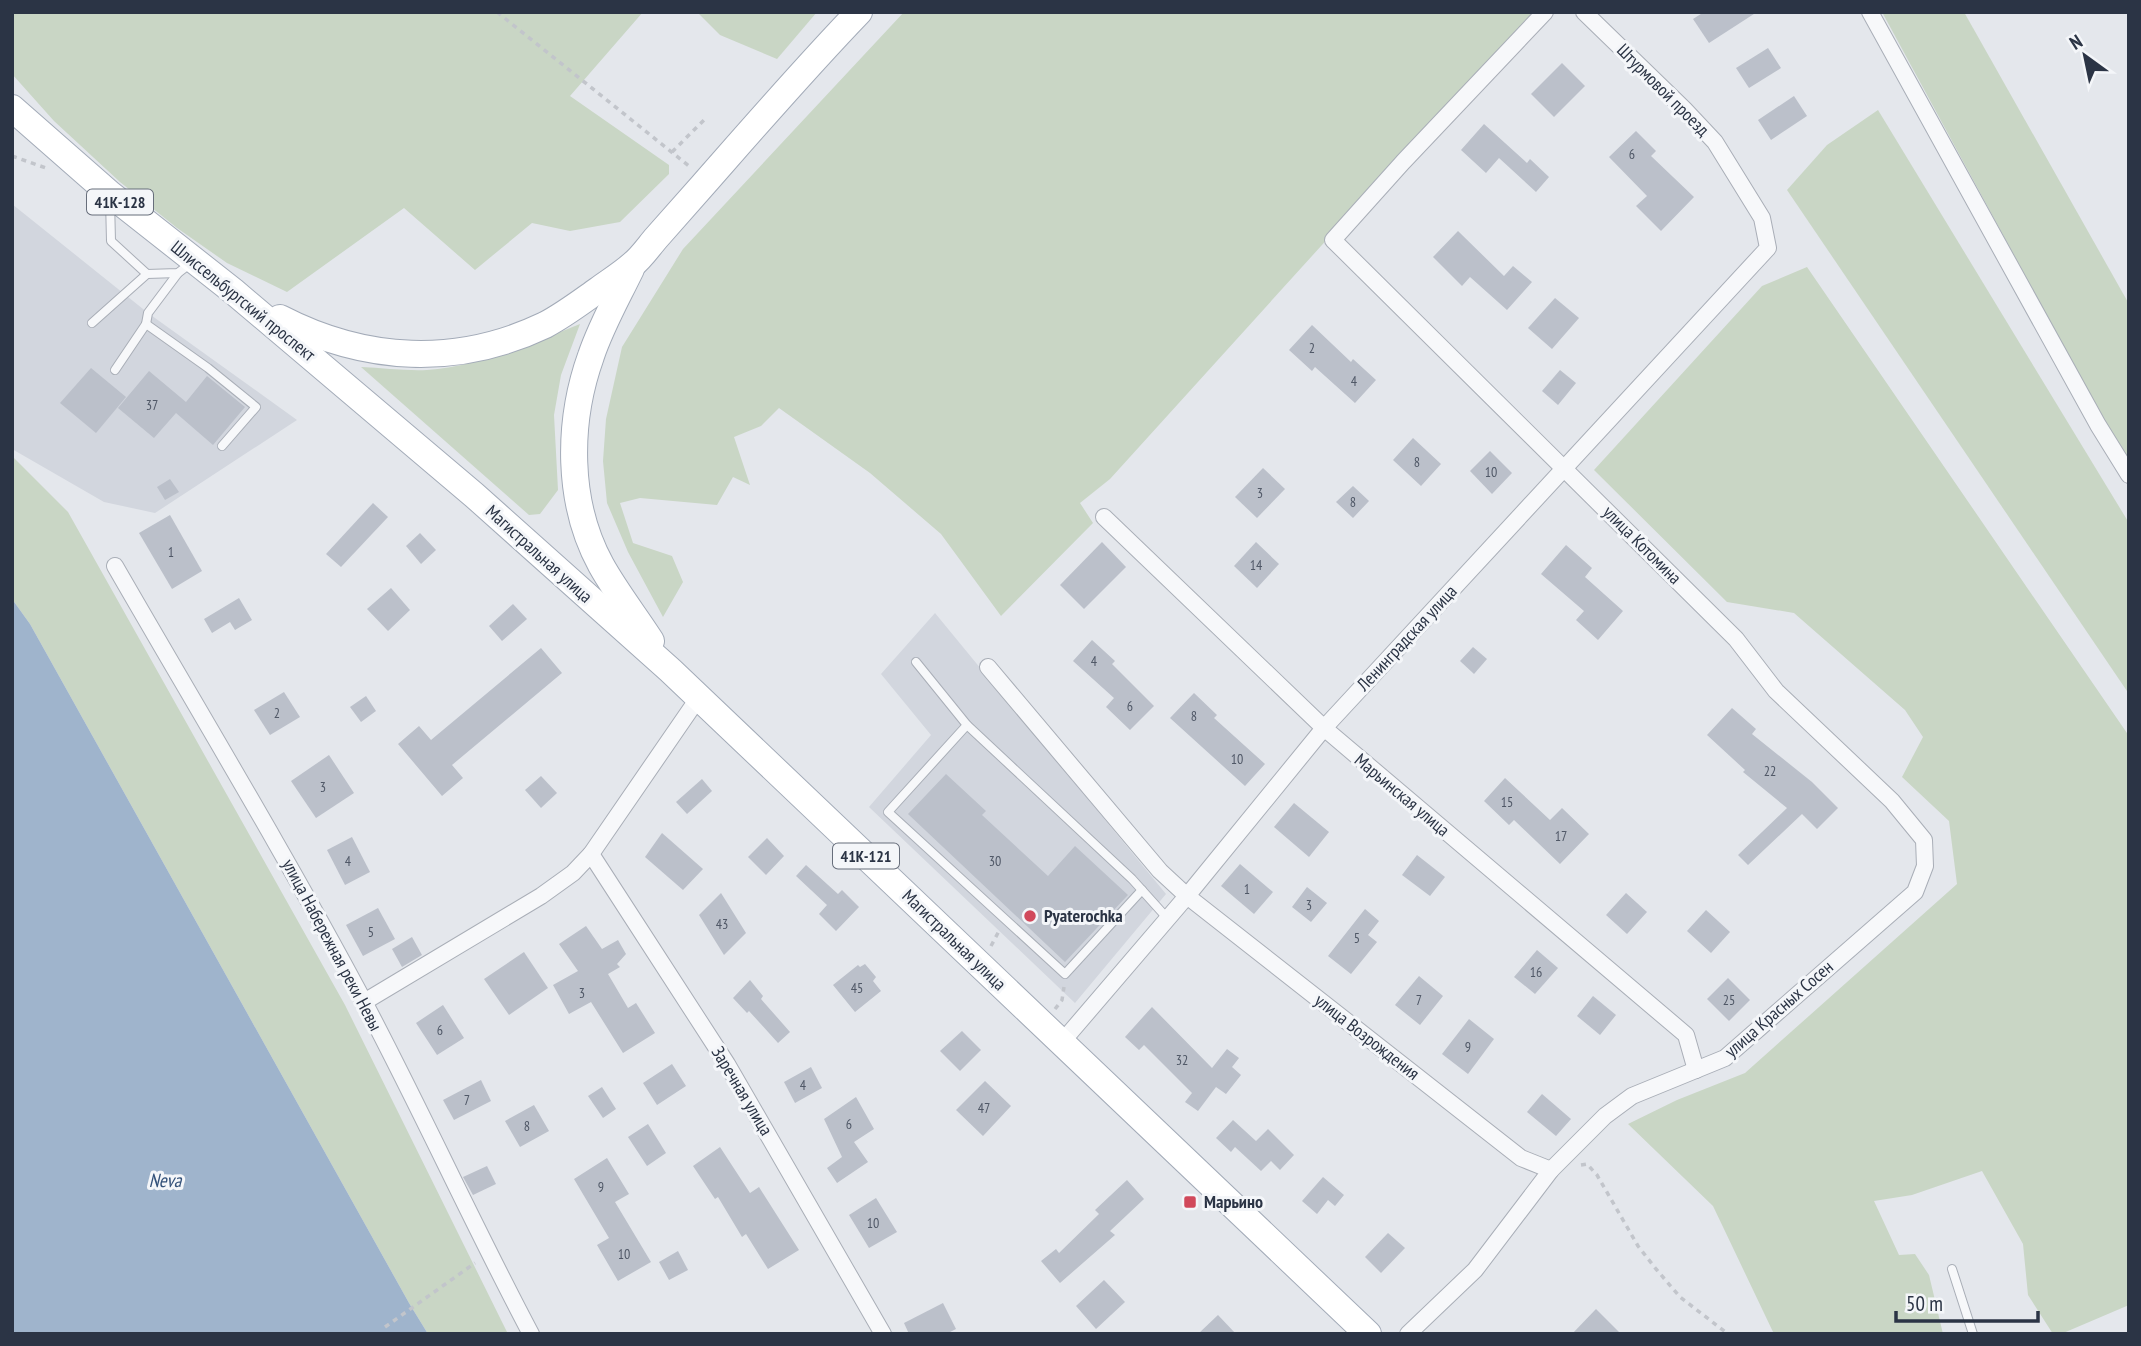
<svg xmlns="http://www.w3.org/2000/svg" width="2141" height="1346" font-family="'PT Sans Narrow',sans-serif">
	<rect width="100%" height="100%" fill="#e4e7ec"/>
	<g fill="#d2d6de">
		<path d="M12,204L148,313L297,420L155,513L104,502L12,449Z"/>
		<path d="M935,613L1166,894L1075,1003L869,807L931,735L881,674Z"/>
	</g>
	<g fill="#c9d6c5">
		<path d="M12,12H643L570,96L669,165V174L620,222L570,231L532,223L475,270L404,208L287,292L227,263L177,228L120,182L54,121L12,74Z"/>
		<path d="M697,12H817L777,59L720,35Z"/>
		<path d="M904,12H1533L1110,479L1080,503L1093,523L1001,616L941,534L870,473L779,408L761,426L734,437L750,485L733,477L717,505L640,498L620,503L633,543L672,556L683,582L663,617L628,552L607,503L603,461L606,419L622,347L683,249Z"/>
		<path d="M1882,12H1964L2129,304V462L2105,423Z"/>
		<path d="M1878,110L2129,523V694L1787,190L1827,145Z"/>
		<path d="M1807,267L2129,736V1305L2061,1334H2053L2028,1295L2023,1244L1982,1171L1912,1195L1874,1201L1899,1255L1915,1254L1929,1275L1943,1334H1774L1713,1206L1628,1124L1677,1100L1745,1073L1957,884L1949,821L1902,777L1923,737L1905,710L1794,613L1727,602L1594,470L1762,286Z"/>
		<path d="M580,324L561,375L554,415L558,490L540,514L529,515L361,367C383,368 406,371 427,370C481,366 530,344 580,324Z"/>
		<path d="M12,456L68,512L345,1005L508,1334H428L409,1303L30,624L12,599Z"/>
	</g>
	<path fill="#9fb4cc" d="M12,599L30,624L409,1303L428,1334H12Z"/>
	<g fill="#bbc0ca">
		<path d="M1704,12H1757L1709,43L1693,19Z"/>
		<path d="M1768,48L1781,68L1749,88L1736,68Z"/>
		<path d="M1562,63L1585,86L1554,117L1531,94Z"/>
		<path d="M1794,96L1807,116L1771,140L1758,120Z"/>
		<path d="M1484,124L1527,163L1530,159L1549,177L1536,192L1499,158L1486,173L1461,150Z"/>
		<path d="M1636,131L1656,151L1651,156L1694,197L1661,231L1636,206L1647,196L1609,157Z"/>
		<path d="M1458,231L1504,276L1513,266L1532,282L1507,310L1470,277L1462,286L1433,257Z"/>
		<path d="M1555,298L1579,318L1552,349L1528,328Z"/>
		<path d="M1312,325L1351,362L1353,359L1376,380L1355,403L1315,367L1312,371L1289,350Z"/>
		<path d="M91,368L126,397L96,433L60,403Z"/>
		<path d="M1560,370L1576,383L1558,405L1542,391Z"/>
		<path d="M149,371L186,402L207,376L245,407L213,445L176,413L154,438L118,408Z"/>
		<path d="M1413,438L1441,464L1421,486L1393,460Z"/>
		<path d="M1490,451L1512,473L1492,494L1470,471Z"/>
		<path d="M1263,468L1285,489L1257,518L1235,497Z"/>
		<path d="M170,479L179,492L165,500L157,487Z"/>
		<path d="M1353,486L1369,501L1353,518L1336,502Z"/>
		<path d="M373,503L388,517L341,567L326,554Z"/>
		<path d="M170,515L202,571L172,589L139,533Z"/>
		<path d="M420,533L436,550L421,564L406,546Z"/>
		<path d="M1102,542L1126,567L1084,609L1060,585Z"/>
		<path d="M1256,542L1279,564L1257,588L1234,566Z"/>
		<path d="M1566,545L1592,568L1585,577L1623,611L1598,640L1576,620L1584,611L1541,574Z"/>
		<path d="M391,588L410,610L388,631L367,609Z"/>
		<path d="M239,598L252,620L235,630L230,622L212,633L204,619Z"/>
		<path d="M513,604L527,619L502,641L489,626Z"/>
		<path d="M1092,640L1115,661L1112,664L1154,706L1130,730L1106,707L1114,698L1073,661Z"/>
		<path d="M1473,647L1487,659L1474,674L1460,661Z"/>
		<path d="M541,648L562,673L452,765L463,778L442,796L398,744L419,726L431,740Z"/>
		<path d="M284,692L300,717L270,735L254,710Z"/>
		<path d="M1194,693L1217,715L1214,718L1265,764L1245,786L1170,718Z"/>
		<path d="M366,696L376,711L361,722L350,707Z"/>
		<path d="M1732,708L1756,729L1752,734L1812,782L1838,808L1817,829L1802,814L1748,865L1738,855L1787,808L1743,772L1745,770L1707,735Z"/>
		<path d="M329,755L354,793L316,818L291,781Z"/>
		<path d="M946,774L986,811L982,815L1048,876L1075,846L1128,895L1065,962L908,814Z"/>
		<path d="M541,776L557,793L541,808L525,790Z"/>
		<path d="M1505,778L1550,820L1562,808L1589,834L1560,864L1514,820L1509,825L1484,801Z"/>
		<path d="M702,779L712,791L687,814L676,802Z"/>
		<path d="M1294,803L1329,832L1309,857L1274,827Z"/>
		<path d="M662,833L703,869L683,890L645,857Z"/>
		<path d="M352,837L370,872L345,885L327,850Z"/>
		<path d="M767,838L784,856L766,875L748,857Z"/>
		<path d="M1417,855L1445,877L1430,896L1402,875Z"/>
		<path d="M1240,864L1273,892L1254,914L1221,886Z"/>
		<path d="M806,865L838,894L842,890L859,907L836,931L819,914L827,905L796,876Z"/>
		<path d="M1307,887L1327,903L1311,922L1292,907Z"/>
		<path d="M721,893L746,933L724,955L699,915Z"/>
		<path d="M1626,893L1647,912L1627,934L1606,915Z"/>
		<path d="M378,908L395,939L363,956L346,925Z"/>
		<path d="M1365,909L1379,921L1368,935L1377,942L1351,974L1328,956Z"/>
		<path d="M1706,910L1730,932L1711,953L1687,931Z"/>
		<path d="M586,926L602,949L618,940L626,954L617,964L620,967L608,974L628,1008L636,1003L655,1033L623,1053L591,1002L569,1014L553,985L578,971L559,944Z"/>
		<path d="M412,937L422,955L402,967L392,949Z"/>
		<path d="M1537,950L1558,968L1535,994L1514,977Z"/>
		<path d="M524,952L548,988L509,1015L484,979Z"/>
		<path d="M865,964L876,977L873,981L881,991L855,1012L833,985L858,965L860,967Z"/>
		<path d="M1419,976L1443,996L1420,1025L1395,1005Z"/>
		<path d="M1728,978L1750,1000L1729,1021L1707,999Z"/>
		<path d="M750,980L763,996L761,999L790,1032L778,1043L749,1011L747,1013L733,998Z"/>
		<path d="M1593,996L1616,1015L1600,1035L1577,1016Z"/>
		<path d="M443,1005L464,1038L437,1055L416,1023Z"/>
		<path d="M1152,1007L1212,1068L1227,1049L1239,1058L1232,1067L1241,1075L1226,1094L1216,1087L1198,1111L1185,1102L1192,1093L1144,1045L1139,1050L1125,1037Z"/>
		<path d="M1469,1019L1494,1039L1468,1074L1442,1054Z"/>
		<path d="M962,1031L981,1050L960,1071L940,1051Z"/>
		<path d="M672,1064L686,1086L657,1105L643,1083Z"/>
		<path d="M811,1067L822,1088L795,1103L784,1082Z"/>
		<path d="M481,1080L491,1101L454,1120L443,1100Z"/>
		<path d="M985,1081L1011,1106L983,1136L956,1110Z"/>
		<path d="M602,1087L616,1109L603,1118L588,1096Z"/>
		<path d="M1542,1094L1571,1119L1556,1136L1527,1112Z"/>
		<path d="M856,1097L874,1129L854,1142L868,1162L837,1183L827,1168L842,1157L824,1119Z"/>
		<path d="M534,1105L549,1131L520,1147L505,1121Z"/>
		<path d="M1233,1120L1256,1141L1268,1129L1294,1155L1280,1170L1271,1161L1261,1171L1235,1147L1231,1152L1216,1138Z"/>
		<path d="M648,1124L666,1153L647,1166L628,1137Z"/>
		<path d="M720,1147L750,1193L759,1187L799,1250L768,1269L746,1234L742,1237L718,1197L715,1199L693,1166Z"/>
		<path d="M607,1158L629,1194L615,1202L651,1262L618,1281L597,1245L609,1238L574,1179Z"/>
		<path d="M487,1166L496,1184L473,1195L463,1177Z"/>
		<path d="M1323,1177L1344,1195L1335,1206L1328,1200L1317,1214L1302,1201Z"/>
		<path d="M1127,1180L1144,1199L1110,1231L1115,1235L1060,1283L1041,1261L1056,1249L1059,1253L1099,1214L1095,1210Z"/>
		<path d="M876,1198L897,1232L869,1248L849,1215Z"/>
		<path d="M1388,1233L1405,1248L1381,1273L1365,1257Z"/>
		<path d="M678,1251L688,1270L669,1280L659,1262Z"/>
		<path d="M1104,1280L1125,1302L1096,1329L1076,1306Z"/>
		<path d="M943,1303L956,1329L946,1334H909L904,1323Z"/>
		<path d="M1596,1309L1621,1334H1572Z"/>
		<path d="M1218,1315L1236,1334H1198Z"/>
	</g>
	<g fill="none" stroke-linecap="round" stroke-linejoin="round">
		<g stroke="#a9aeb7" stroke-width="10">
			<g id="service">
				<path d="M110,200L111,241L147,274L178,273L191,263"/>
				<path d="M92,323L147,274"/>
				<path d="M146,324L208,368L256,407L222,446"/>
				<path d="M115,370L146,324L148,313L178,273"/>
				<path d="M916,662L967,725L1132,879L1168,919"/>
				<path d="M967,725L888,812L1065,974L1142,890"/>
				<path d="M1952,1269L1973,1334"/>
			</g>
		</g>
		<g stroke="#a9aeb7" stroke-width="18">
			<g id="minor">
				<path d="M1870,12L2098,425L2129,475"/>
				<path d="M1104,517L1324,728L1686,1035L1696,1070"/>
				<path d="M115,566C198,710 284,852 362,998C421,1109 472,1223 531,1334"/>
				<path d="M988,667L1160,871L1187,896L1521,1158L1551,1170"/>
				<path d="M591,854L727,1064L883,1334"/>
				<path d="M364,1002L541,896L573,873L591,854L699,697"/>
				<path d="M1062,1042L1187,896L1324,728L1768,248L1762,218L1715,142L1684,109L1584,12"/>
				<path d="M1408,1334L1475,1270L1551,1170L1605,1116L1632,1096L1725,1058L1915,892L1925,866L1924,840L1892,801L1776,691L1736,639L1333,240L1403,162L1545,12"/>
			</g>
		</g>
		<g stroke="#a3abb8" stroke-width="28">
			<g id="primary">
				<path d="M12,108L110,194L233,291L474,495L670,670L1368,1334"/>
				<path d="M631,269C617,298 601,326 591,356C567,423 567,503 601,565C616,592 635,616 651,641"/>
				<path d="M280,318C365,362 457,367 545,325C564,315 581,302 598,290C609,282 622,274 632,265C642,257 649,246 657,237C672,220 687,203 703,185C754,127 805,68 859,12"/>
			</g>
		</g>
		<g stroke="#c2c5cb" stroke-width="3.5" stroke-dasharray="5 5" stroke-linecap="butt">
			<path d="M497,12L689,166"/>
			<path d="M672,152L706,118"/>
			<path d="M12,156L46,168"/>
			<path d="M991,946L999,931"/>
			<path d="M1055,1009L1062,1000L1064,987"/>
			<path d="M1581,1165L1587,1164L1597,1175L1638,1246L1656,1269L1680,1297L1728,1334"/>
			<path d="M385,1327L475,1263"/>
		</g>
		<use href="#service" stroke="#f7f8fa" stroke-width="8"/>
		<use href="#minor" stroke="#f7f8fa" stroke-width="16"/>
		<use href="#primary" stroke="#fff" stroke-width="26"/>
	</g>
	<g fill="#d1495b" stroke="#f4f6f9" stroke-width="2.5">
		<circle cx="1030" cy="916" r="7"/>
		<rect x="1183" y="1195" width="14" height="14" rx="3.5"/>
	</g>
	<g text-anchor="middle" stroke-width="6" stroke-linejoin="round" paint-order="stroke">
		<g font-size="14" fill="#4f5766">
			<text x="1632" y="159">6</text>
			<text x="1312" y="353">2</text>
			<text x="1354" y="386">4</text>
			<text x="152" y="410">37</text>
			<text x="1417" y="467">8</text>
			<text x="1491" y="477">10</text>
			<text x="1260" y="498">3</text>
			<text x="1353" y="507">8</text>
			<text x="171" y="557">1</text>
			<text x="1256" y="570">14</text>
			<text x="1094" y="666">4</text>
			<text x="1130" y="711">6</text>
			<text x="277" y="718">2</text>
			<text x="1194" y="721">8</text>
			<text x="1237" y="764">10</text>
			<text x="1770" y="776">22</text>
			<text x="323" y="792">3</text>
			<text x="1507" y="807">15</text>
			<text x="1561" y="841">17</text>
			<text x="348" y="866">4</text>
			<text x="995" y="866">30</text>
			<text x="1247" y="894">1</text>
			<text x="1309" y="910">3</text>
			<text x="722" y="929">43</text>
			<text x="371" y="937">5</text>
			<text x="1357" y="943">5</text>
			<text x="1536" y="977">16</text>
			<text x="857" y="993">45</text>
			<text x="582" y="998">3</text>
			<text x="1419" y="1005">7</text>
			<text x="1729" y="1005">25</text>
			<text x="440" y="1035">6</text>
			<text x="1468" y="1052">9</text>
			<text x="1182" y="1065">32</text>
			<text x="803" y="1090">4</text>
			<text x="467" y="1105">7</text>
			<text x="984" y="1113">47</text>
			<text x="849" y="1129">6</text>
			<text x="527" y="1131">8</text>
			<text x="601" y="1192">9</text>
			<text x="873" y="1228">10</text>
			<text x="624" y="1259">10</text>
		</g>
		<g fill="#f4f6f9" stroke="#676e7b" stroke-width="2">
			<rect x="87" y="189.5" width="66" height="25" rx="5"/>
			<rect x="833" y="843.5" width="66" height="25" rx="5"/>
		</g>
		<g font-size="16" font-weight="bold" fill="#2b3445">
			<text x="120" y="208">41К-128</text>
			<text x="866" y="862">41К-121</text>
		</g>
		<g font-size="18" fill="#2b3445" stroke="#f4f6f9">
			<text transform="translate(1663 90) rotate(45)" y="6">Штурмовой проезд</text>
			<text transform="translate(243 301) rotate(39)" y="6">Шлиссельбургский проспект</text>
			<text transform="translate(1642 545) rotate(45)" y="6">улица Котомина</text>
			<text transform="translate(539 554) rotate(42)" y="6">Магистральная улица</text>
			<text transform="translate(1407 638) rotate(-47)" y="6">Ленинградская улица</text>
			<text transform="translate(1402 795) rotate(40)" y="6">Марьинская улица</text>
			<text transform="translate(954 940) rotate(44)" y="6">Магистральная улица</text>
			<text transform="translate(332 945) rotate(62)" y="6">улица Набережная реки Невы</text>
			<text transform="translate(1779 1009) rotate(-41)" y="6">улица Красных Сосен</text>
			<text transform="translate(1367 1037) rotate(38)" y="6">улица Возрождения</text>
			<text transform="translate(742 1091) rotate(59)" y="6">Заречная улица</text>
		</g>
		<g font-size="18" font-weight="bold" fill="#2b3445" stroke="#f4f6f9" text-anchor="start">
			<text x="1044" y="922">Pyaterochka</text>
			<text x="1204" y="1208">Марьино</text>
		</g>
		<g font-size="19" font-style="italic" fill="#34527a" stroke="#f4f6f9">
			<text x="165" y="1187">Neva</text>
		</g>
	</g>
	<rect width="2141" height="1346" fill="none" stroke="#2b3445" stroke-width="28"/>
	<g transform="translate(2085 56) rotate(327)" stroke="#f4f6f9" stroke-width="5" paint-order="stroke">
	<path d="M0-5L12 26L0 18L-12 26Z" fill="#2b3445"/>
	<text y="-10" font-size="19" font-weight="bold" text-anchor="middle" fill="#2b3445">N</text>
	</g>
	<path d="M1896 1311v10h142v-10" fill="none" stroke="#2b3445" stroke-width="3.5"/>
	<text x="1906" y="1311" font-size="21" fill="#2b3445" stroke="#f4f6f9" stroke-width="5" paint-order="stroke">50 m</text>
</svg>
